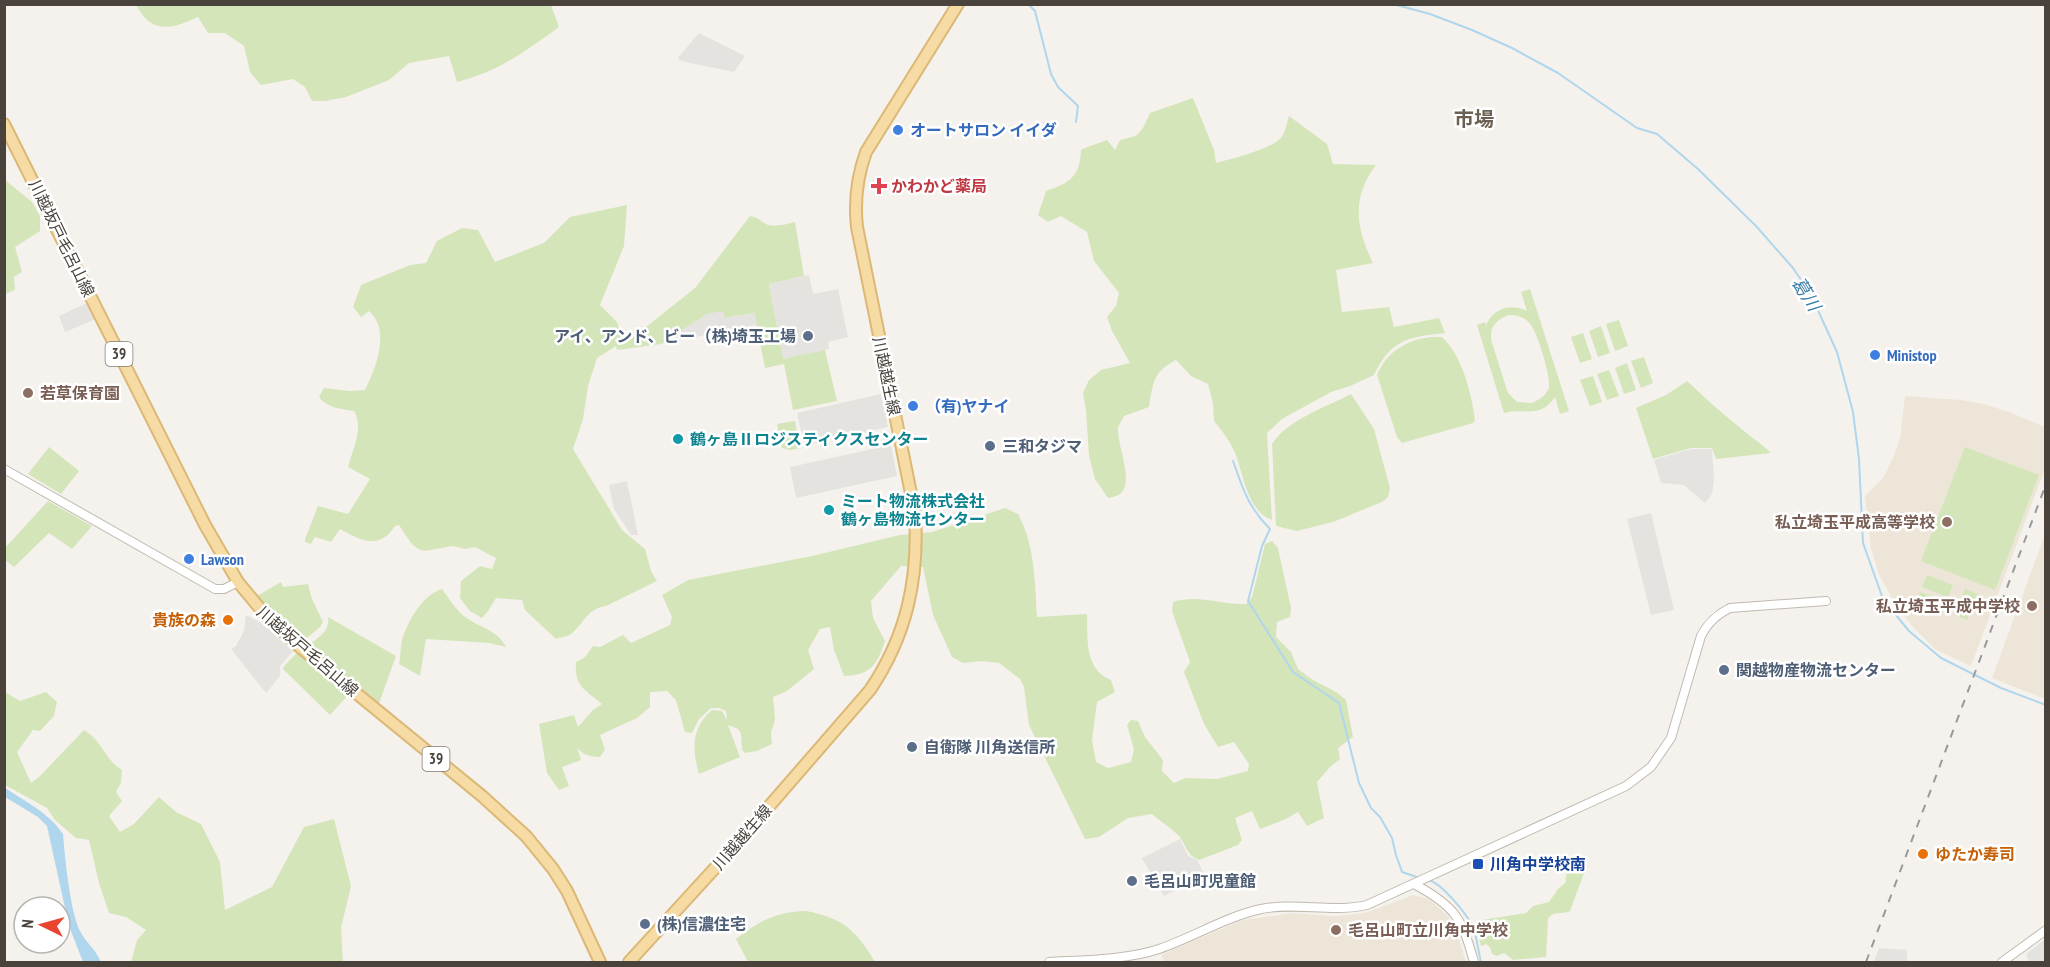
<svg xmlns="http://www.w3.org/2000/svg" width="2050" height="967" font-family="'PT Sans Narrow','Noto Sans JP',sans-serif">
	<rect width="100%" height="100%" fill="#f5f2ed"/>
	<g fill="#ede6d8">
		<path d="M1905,396L1961,400L1984,404L2009,412L2045,427V469L1971,666L1936,650L1913,627L1897,607L1879,575L1871,548L1865,496L1883,478L1894,456L1900,438Z"/>
		<path d="M2045,534L2046,699H2045L1992,678Z"/>
		<path d="M1413,895L1429,899L1448,916L1455,928L1466,962H1164L1161,955L1242,920L1293,913L1332,916L1349,915L1368,912Z"/>
	</g>
	<g fill="#d4e5ba" fill-rule="evenodd">
		<path d="M136,5H551L559,27C524,52 500,71 457,82L449,56L409,63L389,80L346,97L325,101H312L305,87L293,79L261,85L250,72L244,46L225,33H208L198,17C172,29 152,35 136,5Z"/>
		<path d="M1193,98L1214,150L1216,163C1231,159 1277,148 1283,135C1286,129 1287,122 1289,116L1327,144L1333,164L1376,165C1351,198 1356,228 1373,263L1336,270L1342,312L1389,307L1394,327L1439,318L1445,333C1409,337 1391,339 1374,375L1350,386L1331,392L1282,419L1267,433L1272,520C1247,511 1244,475 1235,453C1230,441 1222,431 1214,421L1213,403L1208,384L1191,376L1176,360C1153,372 1153,383 1149,407L1124,416C1122,420 1119,424 1118,428C1117,445 1134,481 1121,493C1118,496 1113,497 1108,498L1095,479L1089,456L1086,411L1083,393L1089,380L1101,370L1130,363L1112,331L1107,317L1116,306L1119,293L1094,261L1087,232L1061,216L1048,222L1038,215L1046,191C1070,183 1080,176 1081,150C1090,145 1098,144 1107,140L1115,150L1120,140L1136,136L1143,128L1150,113Z"/>
		<path d="M5,180L32,202L40,216V231L15,247L22,272L14,277L15,290L5,294Z"/>
		<path d="M627,205L624,246L600,305L617,322L621,335L631,339L695,288L750,216C760,218 761,222 768,225C776,227 787,224 795,222L804,276L769,284L783,358L825,350L837,401L793,410L784,364L765,368L754,313L725,318L707,314L661,344L617,350L616,346L597,358L588,386L583,419L573,449L622,530L645,549L651,571L657,581L606,606C586,609 584,624 571,634C567,637 561,637 556,639L525,610L522,600L496,598L488,611L482,618L470,611L460,598L461,581L480,566L492,569L496,558L475,547L465,549L453,546L425,551L418,549L411,543L399,525L395,526C379,551 360,540 340,529L331,542L315,537L311,544L305,542V539L318,506L348,514L370,479L348,467C353,448 364,429 354,411C341,409 327,408 319,397L324,388L349,391L365,390C376,368 391,330 369,311L361,317L353,307L361,285L410,265L426,263L437,241L462,228L478,230L495,262L544,243L570,217Z"/>
		<path d="M1530,289L1569,411L1560,414L1555,397C1539,420 1525,407 1504,413L1477,325L1485,322L1486,325C1494,308 1510,303 1527,311L1521,292ZM1509,315C1517,315 1525,317 1530,324C1537,331 1551,377 1549,387C1547,395 1539,400 1532,403L1517,402L1508,393L1492,343C1488,329 1496,319 1509,315Z"/>
		<path d="M1619,320L1628,346L1615,351L1606,324Z"/>
		<path d="M1601,326L1610,353L1598,357L1589,331Z"/>
		<path d="M1583,333L1592,359L1580,363L1571,337Z"/>
		<path d="M1431,337H1442C1463,357 1471,393 1475,420L1473,423L1402,443L1397,437L1377,375C1387,351 1407,340 1431,337Z"/>
		<path d="M1644,357L1653,383L1641,388L1631,361Z"/>
		<path d="M1627,363L1636,390L1624,394L1615,368Z"/>
		<path d="M1609,370L1619,396L1607,400L1597,374Z"/>
		<path d="M1593,376L1602,402L1590,406L1580,380Z"/>
		<path d="M1687,381C1704,397 1720,412 1738,426C1749,436 1761,443 1771,453L1716,459L1712,448H1691L1653,459L1636,408L1666,395Z"/>
		<path d="M1351,394L1374,429L1390,488L1388,497L1382,502L1333,522L1297,531L1276,526L1272,444C1287,420 1326,407 1351,394Z"/>
		<path d="M795,421L800,448L791,450L782,448L777,424Z"/>
		<path d="M49,447L79,471L61,494L28,474Z"/>
		<path d="M1965,447L2039,475L1995,590L1921,561Z"/>
		<path d="M48,501L92,526L72,549L49,533L14,567L5,560V548Z"/>
		<path d="M1005,508L1018,514C1035,545 1035,582 1037,617L1087,614C1088,639 1084,669 1111,680L1115,692L1097,702L1092,740L1096,762L1108,768L1131,762L1134,749L1127,725L1131,720L1138,721L1145,737L1163,760L1162,771L1174,783L1186,778L1217,779L1248,771L1249,764L1234,742L1218,747L1204,724L1184,672L1190,662L1172,611L1173,602C1197,594 1222,605 1246,604L1252,597L1265,544L1272,541L1278,548L1291,608L1290,617L1277,622L1276,637L1291,652L1298,669L1313,680L1336,692L1346,700L1353,737L1338,748L1340,759L1330,767L1317,782L1324,818L1307,826L1298,812L1286,819L1260,829L1252,811L1235,818L1242,840L1238,845L1199,860C1185,854 1187,845 1178,835C1171,828 1160,821 1152,814L1128,818L1099,837L1085,839L1029,725L1024,687L1020,679L999,663L981,661L963,663L952,657L933,615L923,567L901,566L871,601L873,618L885,641C877,665 871,675 844,676L834,650L830,627L820,629L808,650L814,669L787,691L773,697L775,719L771,733L772,744L757,751L745,753L742,750L741,734L738,729L728,725L740,757L699,774C692,749 691,728 712,710L722,711L727,720L726,711L719,708H711L699,719L692,733L685,732L676,700L667,691L650,692V707L637,718L600,735L605,750L600,757C589,757 582,754 577,747L581,760L562,767L569,786L559,790L547,773L539,724L574,715L578,727L593,710L602,704C586,690 574,687 576,662L585,657L593,646L600,647L623,635L631,643L670,625L672,617L662,595L688,580L812,556L900,535L932,532Z"/>
		<path d="M1927,575L1953,585L1948,597L1922,587Z"/>
		<path d="M281,582L283,587L308,584L312,599L323,622L320,627L302,642L284,626L257,596Z"/>
		<path d="M442,589C449,598 455,609 464,616C479,628 497,629 506,647L489,643L426,639L420,676L399,664C401,656 400,648 402,640C408,621 422,595 442,589Z"/>
		<path d="M1965,589L1977,594L1967,620L1955,615Z"/>
		<path d="M1920,592L1946,602L1941,614L1916,604Z"/>
		<path d="M328,617L396,656L378,706L308,648L309,645C319,637 330,631 328,617Z"/>
		<path d="M297,653L348,695L330,715L283,669L284,666Z"/>
		<path d="M5,692L20,701L46,692L57,702L54,716L40,731L33,730L17,752L31,783L39,777L84,730C102,740 104,759 122,770L121,783L116,792L122,801L109,816L120,832L134,824L159,797L176,812L201,824L220,862L225,910L272,887L304,827L334,819L351,886L341,928L343,962H131L137,940L146,930L126,917L109,913L99,883L89,840L76,838L55,820L47,808L5,785Z"/>
		<path d="M1580,861L1587,865L1570,911C1562,915 1553,910 1548,919L1546,957L1513,960L1504,953L1497,956L1492,954L1490,947L1486,944L1481,946L1475,923L1482,920L1526,913L1533,906L1549,902L1558,889L1566,882C1564,874 1571,862 1580,861Z"/>
		<path d="M806,911C843,918 856,930 875,962H748L736,939C759,921 775,912 806,911Z"/>
	</g>
	<g fill="#e5e3e0">
		<path d="M699,33L745,56L734,72L681,61L678,58Z"/>
		<path d="M809,275L813,294L838,289L848,337L828,342L829,349L783,359L769,284Z"/>
		<path d="M87,303L96,319L65,332L59,316Z"/>
		<path d="M723,311L725,318L755,313L757,325L661,344L707,314Z"/>
		<path d="M881,394L888,427L804,445L797,413Z"/>
		<path d="M891,445L897,476L796,498L790,467Z"/>
		<path d="M1691,449H1712L1714,480L1712,494L1705,503L1684,485L1661,483L1654,460Z"/>
		<path d="M627,481L638,535H631L614,509L609,485Z"/>
		<path d="M1651,513L1674,610L1651,615L1627,519Z"/>
		<path d="M246,615L263,624L293,651L280,666V676L266,693L231,649L236,646L244,631Z"/>
		<path d="M1180,839L1188,856L1197,860L1205,876L1164,896L1142,858Z"/>
		<path d="M2045,939V962H2029L2026,954Z"/>
		<path d="M1879,948L1907,950V962H1874Z"/>
	</g>
	<path fill="#afd6ec" d="M5,788C26,802 48,812 63,834C65,858 70,911 80,931C86,943 95,948 101,962H83L69,926L47,826L38,817L5,797Z"/>
	<g fill="none" stroke-linecap="round" stroke-linejoin="round">
		<g stroke="#afd6ec" stroke-width="2">
			<path d="M1024,4L1029,5L1035,11L1051,74L1058,87L1078,106L1076,122"/>
			<path d="M1393,4L1430,14L1472,30L1512,48L1558,73L1637,128L1657,134L1698,169L1756,226L1793,268L1810,293L1837,352L1853,412L1859,459L1863,543L1883,599L1909,631L1941,658L2001,688L2046,705"/>
			<path d="M1233,461C1243,489 1248,507 1270,529L1262,546L1248,601L1293,672L1339,703L1359,783L1371,808L1380,817L1392,838L1396,855L1402,872L1420,878"/>
			<path d="M1429,880C1442,884 1465,912 1472,925C1477,935 1478,951 1481,962"/>
		</g>
		<g stroke="#c0bab0" stroke-width="10">
			<g id="minor">
				<path d="M4,469L215,589H224L238,582"/>
				<path d="M1414,884C1455,906 1462,918 1474,962"/>
				<path d="M1049,962C1083,960 1126,960 1159,949C1194,937 1225,917 1261,909C1297,902 1332,913 1367,905L1626,786L1651,767L1671,738L1701,636C1708,623 1716,615 1730,608L1826,601"/>
				<path d="M2002,962L2046,930"/>
			</g>
		</g>
		<g stroke="#dbb875" stroke-width="14">
			<g id="major">
				<path d="M4,124L205,525L238,582L268,618L301,648L482,796L526,836L553,869L567,891L600,962"/>
				<path d="M629,962L726,856L870,690C907,635 919,579 915,513L857,227C854,200 857,177 866,152L958,4"/>
			</g>
		</g>
		<use href="#minor" stroke="#fff" stroke-width="8"/>
		<use href="#major" stroke="#f6dba5" stroke-width="10"/>
		<path stroke="#9a9a9a" stroke-width="2" stroke-dasharray="8 8" stroke-linecap="butt" d="M1866,962L2046,484"/>
	</g>
	<g fill="#3f7fe0" stroke="#fff" stroke-width="2">
		<circle cx="898" cy="130" r="6"/>
		<circle cx="1875" cy="355" r="6"/>
		<circle cx="913" cy="406" r="6"/>
		<circle cx="189" cy="559" r="6"/>
	</g>
	<path fill="#e0444e" stroke="#fff" stroke-width="2" d="M876 177h6v6h6v6h-6v6h-6v-6h-6v-6h6z"/>
	<g fill="#5c6f8a" stroke="#fff" stroke-width="2">
		<circle cx="808" cy="336" r="6"/>
		<circle cx="990" cy="446" r="6"/>
		<circle cx="1724" cy="670" r="6"/>
		<circle cx="912" cy="747" r="6"/>
		<circle cx="1132" cy="881" r="6"/>
		<circle cx="645" cy="924" r="6"/>
	</g>
	<g fill="#8d6e63" stroke="#fff" stroke-width="2">
		<circle cx="28" cy="393" r="6"/>
		<circle cx="1947" cy="522" r="6"/>
		<circle cx="2032" cy="606" r="6"/>
		<circle cx="1336" cy="930" r="6"/>
	</g>
	<g fill="#0f9aa8" stroke="#fff" stroke-width="2">
		<circle cx="678" cy="439" r="6"/>
		<circle cx="829" cy="510" r="6"/>
	</g>
	<g fill="#e8710a" stroke="#fff" stroke-width="2">
		<circle cx="228" cy="620" r="6"/>
		<circle cx="1923" cy="854" r="6"/>
	</g>
	<rect fill="#1a4fb4" stroke="#fff" stroke-width="2" x="1472" y="858" width="12" height="12" rx="3"/>
	<g text-anchor="middle" stroke-width="5" stroke-linejoin="round" paint-order="stroke">
		<g fill="#fff" stroke="#807b76" stroke-width="1.5">
			<rect x="105.5" y="342" width="27" height="24" rx="4.5"/>
			<rect x="422.5" y="747" width="27" height="24" rx="4.5"/>
		</g>
		<g font-size="15" font-weight="bold" fill="#49433b">
			<text x="119" y="359">39</text>
			<text x="436" y="764">39</text>
		</g>
		<g font-size="16" font-weight="bold" fill="#366cbe" stroke="#fff" text-anchor="start">
			<text x="910" y="136">オートサロン イイダ</text>
			<text x="1887" y="361">Ministop</text>
			<text x="925" y="412">（有)ヤナイ</text>
			<text x="201" y="565">Lawson</text>
		</g>
		<g font-size="16" font-weight="bold" fill="#be3a42" stroke="#fff" text-anchor="start">
			<text x="891" y="192">かわかど薬局</text>
		</g>
		<g font-size="16" fill="#49433b" stroke="#fff">
			<text transform="translate(62 238) rotate(64)" y="6">川越坂戸毛呂山線</text>
			<text transform="translate(887 376) rotate(78)" y="6">川越越生線</text>
			<text transform="translate(308 651) rotate(41)" y="6">川越坂戸毛呂山線</text>
			<text transform="translate(742 837) rotate(-49)" y="6">川越越生線</text>
		</g>
		<g font-size="16" font-weight="bold" fill="#4e5e75" stroke="#fff" text-anchor="start">
			<text x="796" y="342" text-anchor="end">アイ、アンド、ビー（株)埼玉工場</text>
			<text x="1002" y="452">三和タジマ</text>
			<text x="1736" y="676">関越物産物流センター</text>
			<text x="924" y="753">自衛隊 川角送信所</text>
			<text x="1144" y="887">毛呂山町児童館</text>
			<text x="657" y="930">(株)信濃住宅</text>
		</g>
		<g font-size="16" font-weight="bold" fill="#785e54" stroke="#fff" text-anchor="start">
			<text x="40" y="399">若草保育園</text>
			<text x="1935" y="528" text-anchor="end">私立埼玉平成高等学校</text>
			<text x="2020" y="612" text-anchor="end">私立埼玉平成中学校</text>
			<text x="1348" y="936">毛呂山町立川角中学校</text>
		</g>
		<g font-size="16" font-weight="bold" fill="#0d838f" stroke="#fff" text-anchor="start">
			<text x="690" y="445">鶴ヶ島Ⅱロジスティクスセンター</text>
			<text x="841" y="507">ミート物流株式会社<tspan x="841" dy="18">鶴ヶ島物流センター</tspan></text>
		</g>
		<g font-size="16" font-weight="bold" fill="#c56008" stroke="#fff" text-anchor="end">
			<text x="216" y="626">貴族の森</text>
			<text x="1935" y="860" text-anchor="start">ゆたか寿司</text>
		</g>
		<g font-size="16" font-weight="bold" fill="#164399" stroke="#fff" text-anchor="start">
			<text x="1490" y="870">川角中学校南</text>
		</g>
		<g font-size="18" font-style="italic" fill="#397da6" stroke="#fff">
			<text transform="translate(1806 294) rotate(58)" y="6">葛川</text>
		</g>
		<g font-size="20" font-weight="bold" fill="#6b6053" stroke="#fff">
			<text x="1474" y="126">市場</text>
		</g>
	</g>
	<rect width="2050" height="967" fill="none" stroke="#49433b" stroke-width="12"/>
	<g transform="translate(42 925) rotate(275)"><circle r="28" fill="#ffffff" stroke="#b6b4b1" stroke-width="1.5"/>
	<path d="M0-4.5L10 22L0 15L-10 22Z" fill="#e94430"/>
	<text y="-9" font-size="16" font-weight="bold" text-anchor="middle" fill="#49433b">N</text>
	</g>
</svg>
